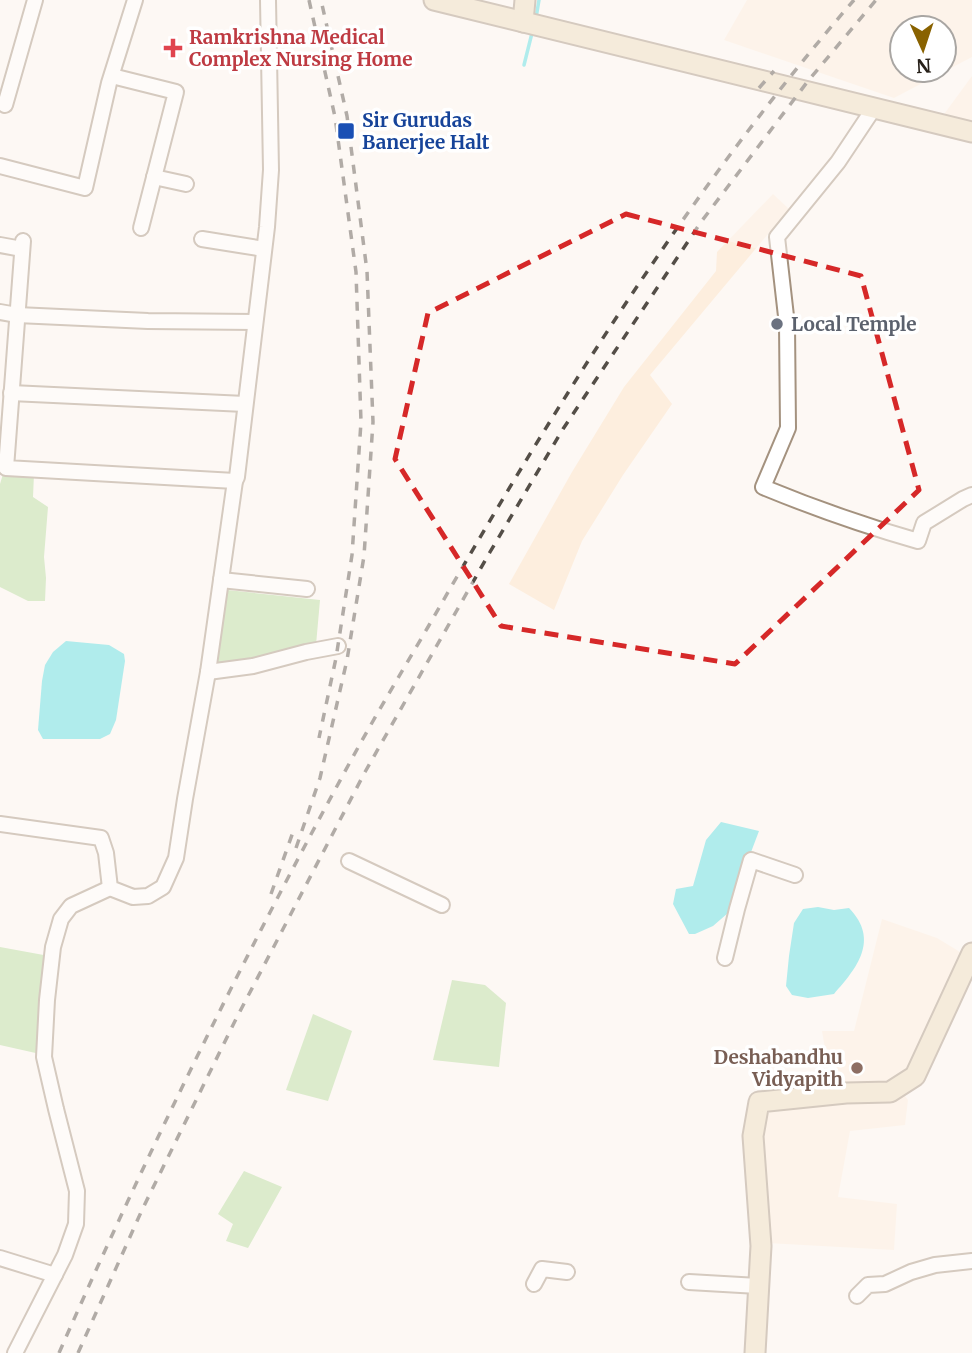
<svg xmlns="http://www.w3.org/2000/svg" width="972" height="1353" font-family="Merriweather,serif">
	<rect width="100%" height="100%" fill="#fdf8f4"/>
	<g fill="#fdeede" fill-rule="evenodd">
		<path d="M747,0H972V57L894,98L724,40ZM902,28H944V70H902Z"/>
		<path d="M972,76V124L942,117Z"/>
		<path d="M773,194L789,209L650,375L672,404L623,475L582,541L554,610L509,584L572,472L624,387L716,271L717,252Z"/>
		<path d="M882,919L937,938L965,955L909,1074L891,1086L832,1090L822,1031H854Z"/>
		<path d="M903,1093L908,1100L905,1125L850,1131L838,1197L897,1204L894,1250L767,1243L760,1120L774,1103Z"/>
	</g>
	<g fill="#b3db9c">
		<path d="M3,474H34L33,497L48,507L44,557L46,578L45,601H28L0,587V484Z"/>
		<path d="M227,590L320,600L316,645L217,669Z"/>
		<path d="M0,947L49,956L40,1054L0,1045Z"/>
		<path d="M452,980L485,985L506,1003L499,1067L433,1060Z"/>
		<path d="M313,1014L352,1031L328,1101L286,1090Z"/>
		<path d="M244,1171L282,1187L248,1248L226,1241L233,1224L218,1214Z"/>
	</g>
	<g fill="#52dee3">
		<path d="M66,641L109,645L124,654L125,661L116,720L110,734L100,739H43L38,730L42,681L45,665L53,652Z"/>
		<path d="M721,822L759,831L728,913L713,926L695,934H689L673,904L676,889L693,886L706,840Z"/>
		<path d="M818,907L834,910L849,908C880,940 857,968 834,994L808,998L792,995L786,986L789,956L794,923L803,909Z"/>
	</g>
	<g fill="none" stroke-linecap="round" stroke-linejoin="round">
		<g stroke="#52dee3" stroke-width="3.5">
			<path d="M536,18L539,0"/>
			<path d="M524,65L533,29"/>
		</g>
		<g stroke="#a4927f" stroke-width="18">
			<g id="street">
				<path d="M112,76L176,92L141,228"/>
				<path d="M5,105L35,0"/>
				<path d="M874,108L838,162L777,237L787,325L788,428L763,487C814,508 865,526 918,541L924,523L963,499L972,495"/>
				<path d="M0,166L85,188L109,83L135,0"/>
				<path d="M154,177L186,184"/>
				<path d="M202,239L264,249"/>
				<path d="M23,241L6,468L235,481"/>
				<path d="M0,245L22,249"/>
				<path d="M0,312L17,315L148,321L255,322"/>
				<path d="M11,393L245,404"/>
				<path d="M221,580L307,589"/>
				<path d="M208,672L253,666L306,652L338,646"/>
				<path d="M0,824L101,838L106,853L110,888L133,897L148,896L163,887L176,858L185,799L208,672L235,481L237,477L267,227L271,170L268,0"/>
				<path d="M349,861L442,905"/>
				<path d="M725,958L737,909L751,860L795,875"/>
				<path d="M0,1258L55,1275"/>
				<path d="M689,1282L758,1286"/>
				<path d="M534,1284L542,1269L567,1272"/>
				<path d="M857,1296L868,1285L885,1284L911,1272L935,1265L972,1261"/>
				<path d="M15,1353L65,1255L76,1224L77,1191L56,1109L44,1057L47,1000L53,947L61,919L71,906L110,888"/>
			</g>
		</g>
		<g stroke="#a4927f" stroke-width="23">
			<g id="secondary">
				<path d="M434,0L972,132"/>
				<path d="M523,22L525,0"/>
				<path d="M755,1353L761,1246L753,1136L759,1102L846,1093L890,1092L915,1076L972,953"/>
			</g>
		</g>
		<use href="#street" stroke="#fff" stroke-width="14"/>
		<use href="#secondary" stroke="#ebdbbc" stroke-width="19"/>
		<g stroke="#544e47" stroke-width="3.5" stroke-dasharray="9 9" stroke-linecap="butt">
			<path d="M309,0L335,117L356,272L361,422L352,555L336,658L319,738"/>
			<path d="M759,88L774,71"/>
			<path d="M296,848L320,778L347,660L364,556L373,422L367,271L347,116L321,0"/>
			<path d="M271,894L293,832"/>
			<path d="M59,1353C147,1153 244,956 349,764C374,718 401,673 428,627C554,407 688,192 854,0"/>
			<path d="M78,1353L142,1210L236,1019L365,772L490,552L563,429L701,222L808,81L876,0"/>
		</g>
	</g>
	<path d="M0 0H972V1353H0ZM626,214L861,276L919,490L735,664L501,626L395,459L428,313Z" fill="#fdf8f4" fill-opacity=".55" fill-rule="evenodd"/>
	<path fill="none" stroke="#d62828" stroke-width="5" stroke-dasharray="14 9" stroke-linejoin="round" d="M626,214L861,276L919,490L735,664L501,626L395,459L428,313Z"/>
	<path fill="#e0444e" stroke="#fff" stroke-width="2.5" d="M169.5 37.5h7v7h7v7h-7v7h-7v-7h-7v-7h7z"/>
	<rect fill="#1a4fb4" stroke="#fff" stroke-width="2.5" x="337" y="122" width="18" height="18" rx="3.5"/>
	<circle fill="#6b7280" stroke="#fff" stroke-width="2.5" cx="777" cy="324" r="7"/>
	<circle fill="#8d6e63" stroke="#fff" stroke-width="2.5" cx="857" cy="1068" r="7"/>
	<g text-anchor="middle" stroke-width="7" stroke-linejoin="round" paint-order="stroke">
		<g font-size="19" font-weight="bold" fill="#be3a42" stroke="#fff" text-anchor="start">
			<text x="189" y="44">Ramkrishna Medical<tspan x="189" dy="22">Complex Nursing Home</tspan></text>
		</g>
		<g font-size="19" font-weight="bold" fill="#164399" stroke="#fff" text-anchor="start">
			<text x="362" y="127">Sir Gurudas<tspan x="362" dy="22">Banerjee Halt</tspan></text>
		</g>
		<g font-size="19" font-weight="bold" fill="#5b616d" stroke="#fff" text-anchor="start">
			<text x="791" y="331">Local Temple</text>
		</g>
		<g font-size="19" font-weight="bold" fill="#785e54" stroke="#fff" text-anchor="end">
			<text x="843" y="1064">Deshabandhu<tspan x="843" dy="22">Vidyapith</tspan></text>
		</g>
	</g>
	<g transform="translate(923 49) rotate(177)"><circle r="33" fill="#ffffff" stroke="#a9a6a3" stroke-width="2"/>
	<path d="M0-5L12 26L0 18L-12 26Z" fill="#896200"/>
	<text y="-10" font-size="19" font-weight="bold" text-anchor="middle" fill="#28211a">N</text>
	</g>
</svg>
